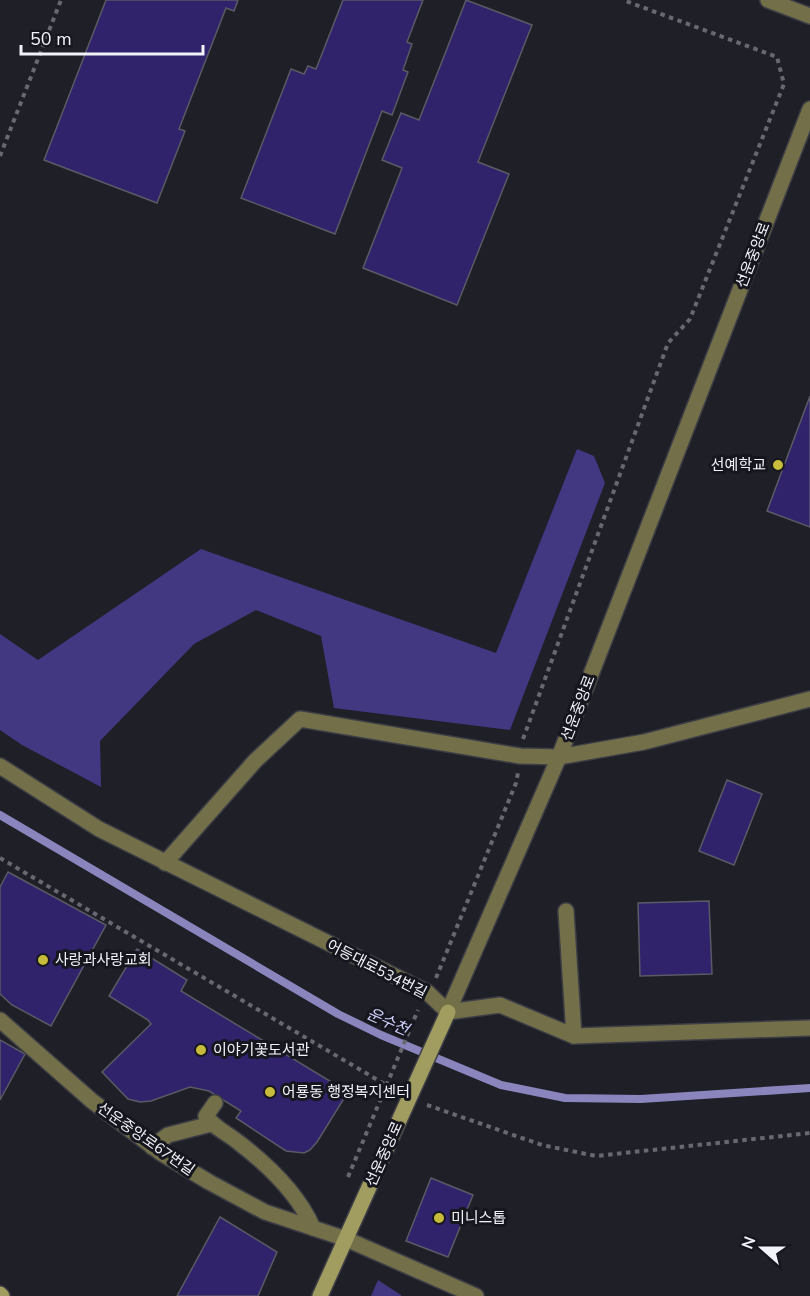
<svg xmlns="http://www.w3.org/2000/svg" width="810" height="1296" font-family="'Nunito Sans','Noto Sans KR',sans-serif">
	<rect width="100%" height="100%" fill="#1f1f28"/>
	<g fill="#423882">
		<path d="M577,449L594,456L605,483L510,730L334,708L321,636L256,610L194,644L100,741L101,787L22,745L0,730V634L38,660L201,549L496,653Z"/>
		<path d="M378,1280L401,1295V1296H371Z"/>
	</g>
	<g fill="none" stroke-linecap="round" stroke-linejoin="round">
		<path stroke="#8a85bd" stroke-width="8" d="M0,815L338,1014L381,1035L501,1085L565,1098L641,1099L810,1088"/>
	</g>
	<g fill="#30236c" stroke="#5a5a65" stroke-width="1.5">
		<path d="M106,0H238L234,11L226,8L179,129L185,131L157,203L44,160Z"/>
		<path d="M343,0H423L407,42L412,44L403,70L408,72L392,115L382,111L335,234L241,198L291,69L304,74L308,66L316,69Z"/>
		<path d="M466,0L532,25L478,162L509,174L457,305L363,268L402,168L382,160L401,113L419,120Z"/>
		<path d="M810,396V527L767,511Z"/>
		<path d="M727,780L762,794L734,865L699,851Z"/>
		<path d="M8,872L106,925L51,1026L12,1005L0,994V887Z"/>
		<path d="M709,901L712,974L640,976L638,903Z"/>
		<path d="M137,949L187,980L181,991L348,1092L317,1142L310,1150L304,1153L286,1151L236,1118L241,1111L209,1091L190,1087L151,1101L140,1102L128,1099L102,1072L151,1024L148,1020L109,996Z"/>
		<path d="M0,1040L25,1054L0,1100Z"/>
		<path d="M431,1178L473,1195L448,1257L406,1241Z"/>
		<path d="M220,1217L277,1252L258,1296H177Z"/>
	</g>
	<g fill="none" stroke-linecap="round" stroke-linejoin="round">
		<g stroke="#3d3d45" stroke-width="18">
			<g id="street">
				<path d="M768,0L810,16"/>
				<path d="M0,766L99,829L427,992L448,1012"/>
				<path d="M165,863L255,761L300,719L520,756L559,757L644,742L810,699"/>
				<path d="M566,911L574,1036"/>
				<path d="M448,1012L559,757L810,109"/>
				<path d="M448,1012L500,1005L574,1036L810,1028"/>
				<path d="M0,1020L92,1101L161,1153L209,1182L265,1212L346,1239L476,1296"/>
				<path d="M215,1103L206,1116C214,1128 227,1133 238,1142C268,1165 298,1193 313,1228"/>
				<path d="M152,1147L168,1135L211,1124"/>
			</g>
		</g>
		<g stroke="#3d3d45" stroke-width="18">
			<g id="secondary">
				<path d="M0,1294L2,1296"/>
				<path d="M320,1296L448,1012"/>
			</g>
		</g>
		<g stroke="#686970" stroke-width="4" stroke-dasharray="4.5 4.5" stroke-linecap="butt">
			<path d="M0,156L61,0"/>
			<path d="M523,739L668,343L690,319L784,84L777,57L623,0"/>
			<path d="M0,858L393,1089"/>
			<path d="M436,978L516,783L518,773"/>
			<path d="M427,1105L542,1145L596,1156L810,1133"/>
			<path d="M348,1177L418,1010"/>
		</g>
		<use href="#street" stroke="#726f49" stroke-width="15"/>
		<use href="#secondary" stroke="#a19c5f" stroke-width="15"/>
	</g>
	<g fill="#c7bb3c" stroke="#16161f" stroke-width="2">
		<circle cx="778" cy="465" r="6"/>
		<circle cx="43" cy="960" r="6"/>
		<circle cx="201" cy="1050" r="6"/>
		<circle cx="270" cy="1092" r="6"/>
		<circle cx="439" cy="1218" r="6"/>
	</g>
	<g text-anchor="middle" stroke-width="6" stroke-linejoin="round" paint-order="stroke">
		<g font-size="15" fill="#f2f3f9" stroke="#16161f">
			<text transform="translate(753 255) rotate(-69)" y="5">선운중앙로</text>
			<text transform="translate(578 708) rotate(-69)" y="5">선운중앙로</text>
			<text transform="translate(377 969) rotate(27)" y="5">어등대로534번길</text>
			<text transform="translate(146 1139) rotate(35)" y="5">선운중앙로67번길</text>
			<text transform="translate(384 1154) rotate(-66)" y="5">선운중앙로</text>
		</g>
		<g font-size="15" fill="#f2f3f9" stroke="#16161f" text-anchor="start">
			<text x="766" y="470" text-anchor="end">선예학교</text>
			<text x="55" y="965">사랑과사랑교회</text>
			<text x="213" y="1055">이야기꽃도서관</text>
			<text x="282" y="1097">어룡동 행정복지센터</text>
			<text x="451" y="1223">미니스톱</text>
		</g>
		<g font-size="16" font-style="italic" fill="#cecdf9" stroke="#16161f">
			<text transform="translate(388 1021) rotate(24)" y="6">운수천</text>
		</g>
	</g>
	<g transform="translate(762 1248) rotate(291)" stroke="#16161f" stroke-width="4.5" paint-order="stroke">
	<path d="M0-4.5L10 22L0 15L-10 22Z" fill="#f2f3f9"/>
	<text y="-9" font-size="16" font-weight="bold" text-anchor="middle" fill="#f2f3f9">N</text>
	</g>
	<path d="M21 45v9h182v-9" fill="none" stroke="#f2f3f9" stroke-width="3"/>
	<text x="30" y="45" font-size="18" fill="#f2f3f9" stroke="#16161f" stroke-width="4.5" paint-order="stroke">50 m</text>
</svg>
